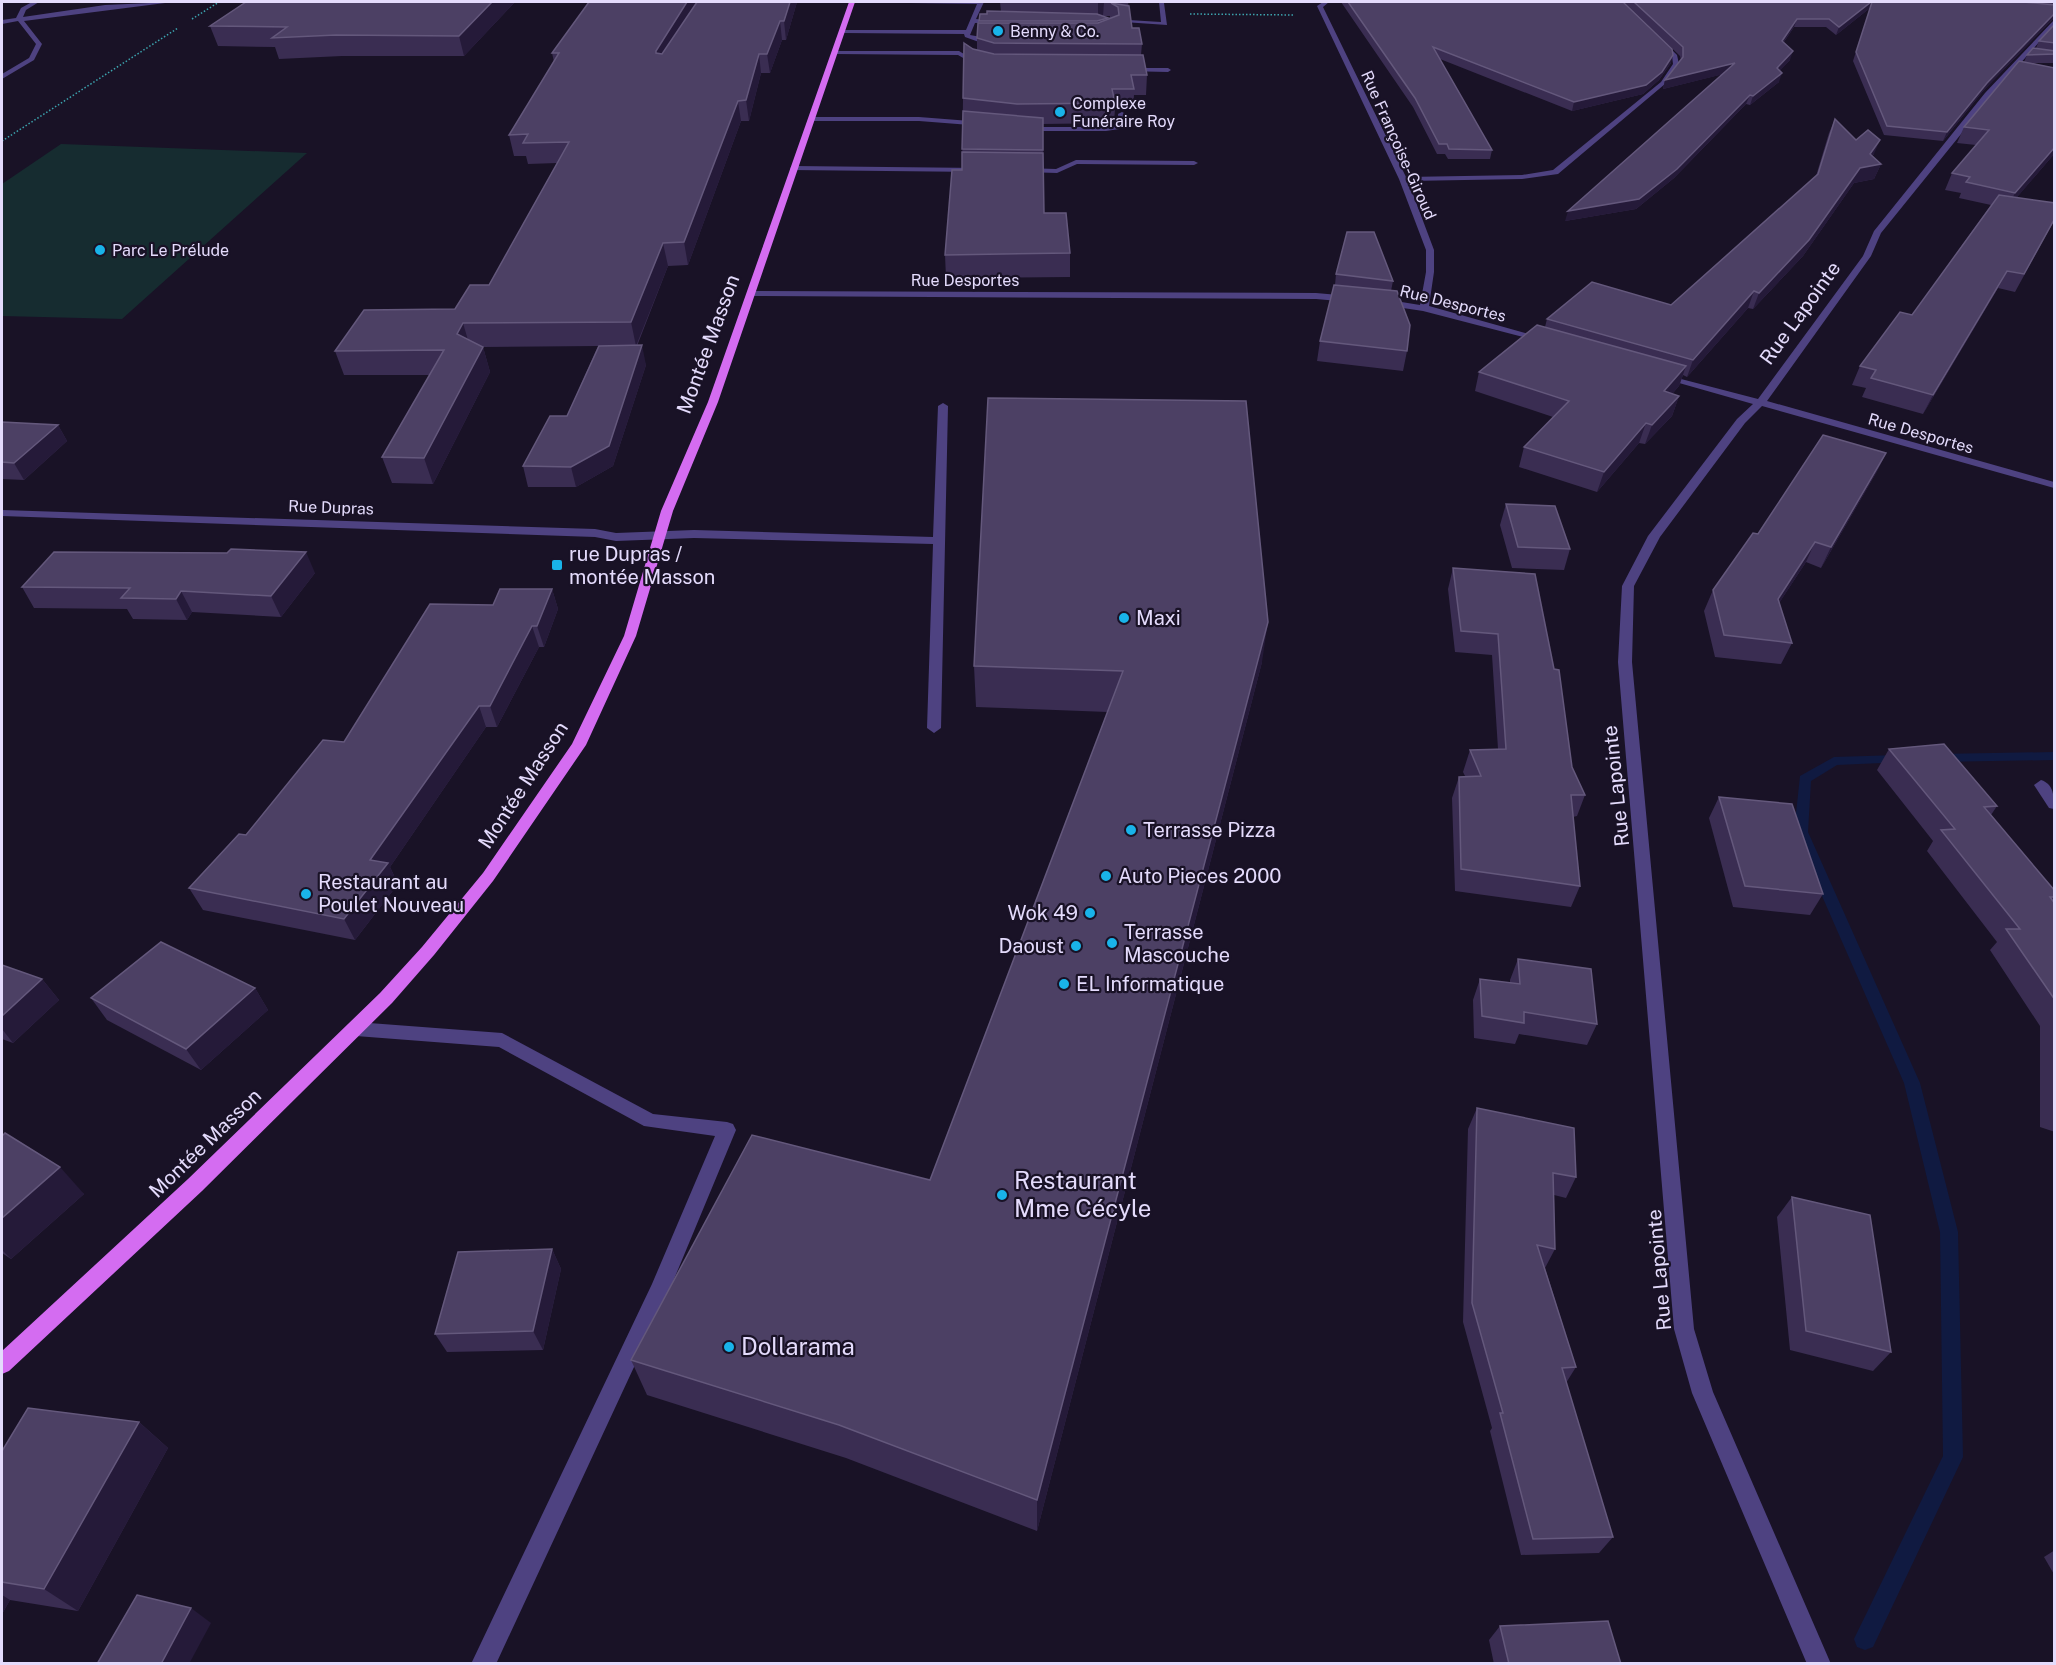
<svg xmlns="http://www.w3.org/2000/svg" width="2056" height="1665" font-family="'Public Sans',sans-serif">
	<rect width="100%" height="100%" fill="#191226"/>
	<path fill="#162c30" d="M61,144L307,153L122,319L2,316V184Z"/>
	<g fill="none" stroke-linecap="round" stroke-linejoin="round">
		<g fill="#101a41" fill-rule="evenodd">
			<path d="M2054,752V760L1937,762L1931,758L1937,754Z"/>
			<path d="M1899,755L1904,756L1905,759L1904,762L1837,765L1811,781L1808,832L1920,1083L1958,1232L1963,1457L1873,1647L1865,1650L1857,1647L1854,1639L1943,1456L1940,1232L1904,1083L1794,832L1800,776L1834,757Z"/>
		</g>
		<g stroke="#3ca3ae" stroke-width="1.5" stroke-dasharray="1.5 2" stroke-linecap="butt">
			<path d="M1190,14L1294,15"/>
			<path d="M192,19L219,2"/>
			<path d="M2,141L178,28"/>
		</g>
		<g fill="#4e4281" fill-rule="evenodd">
			<path d="M32,2H39L26,10L23,17L105,5L173,2L24,21L42,44L34,60L2,79V74L29,58L36,44L18,21L2,24V20L16,18L21,8Z"/>
			<path d="M844,2H984L976,19L1001,22L975,23L970,35L998,40L979,42L965,37L964,34L843,33L841,30H966L977,4Z"/>
			<path d="M1159,2L1164,3L1167,25L1109,21L1112,19L1161,22Z"/>
			<path d="M1323,2H1329L1323,7L1406,177L1522,175L1553,170L1661,82L1673,64L1672,56L1656,38H1660L1677,55L1679,64L1665,84L1558,174L1522,179L1408,181L1434,250V272L1429,306L1546,339V343L1423,311L1383,305L1378,302L1383,299L1420,305L1426,272V250L1399,179L1317,6Z"/>
			<path d="M2054,20V25L1991,97L1881,233L1871,256L1767,401L2054,482V488L1762,406L1745,423L1660,537L1634,586L1632,662L1694,1329L1713,1392L1831,1664H1807L1692,1393L1674,1329L1618,662L1622,586L1648,536L1737,419L1753,404L1658,377V373L1758,399L1863,256L1874,231L1985,93Z"/>
			<path d="M836,51H959L982,65L977,66L958,55L834,54Z"/>
			<path d="M1126,68H1168L1171,70L1168,72L1124,71Z"/>
			<path d="M1122,112L1126,114V128L1106,131H1024L1020,129L1024,127H1106L1119,124L1118,114Z"/>
			<path d="M812,117H919L983,122L987,124L983,126L919,121H809Z"/>
			<path d="M1076,160L1194,161L1198,163L1194,165L1077,164L1057,173L1025,172L1021,170L1025,168L1056,169Z"/>
			<path d="M794,166L980,168L984,170L980,172L791,170L790,168Z"/>
			<path d="M751,291L1316,293L1350,296L1355,299L1350,302L1316,299L748,296V292Z"/>
			<path d="M943,403L948,406L941,728L934,733L927,728L933,544L694,538L616,541L595,537L2,516V510L595,529L616,533L694,530L933,537L938,406Z"/>
			<path d="M2041,780C2054,784 2054,797 2054,809L2049,808L2034,785Z"/>
			<path d="M356,1022L502,1033L653,1114L727,1122L733,1124L736,1130L667,1296L496,1664H471L652,1284L715,1136L644,1126L499,1047L356,1036L350,1034L347,1029L350,1024Z"/>
		</g>
		<path fill="#d46cf1" fill-rule="evenodd" d="M849,2H855L718,402L673,511L636,636L586,745L493,881L434,955L392,1003L202,1191L9,1371L2,1374V1351L188,1179L380,993L422,947L483,873L572,744L624,636L661,511L708,402Z"/>
	</g>
	<g fill="#3a2d52" fill-rule="evenodd">
		<path d="M515,2L464,56H342L279,59L275,47L218,46L210,26Z"/>
		<path d="M589,2H797L786,40H782L770,73H761L749,121H741L688,265L668,266L637,346L646,365L613,466L576,487H528L523,466L567,416L598,346L483,347L490,372L433,484L392,483L382,457L430,375H344L335,351L455,309L489,285L557,163L528,164L526,156H514L509,135L554,62L552,53Z"/>
		<path d="M1000,2H1128L1132,28L1142,44L1141,55L1147,75L1146,95H1134L1133,109H1115L1114,123L1043,124L1044,213L1070,253V277L946,278L945,255L962,170L963,98L973,49L977,50V38L980,14L1001,12ZM1103,16H1110V18L1108,19Z"/>
		<path d="M1341,2H1623L1671,63L1659,80L1643,94L1572,111L1440,59L1492,150L1490,159H1448L1445,154H1437L1413,107Z"/>
		<path d="M1624,2H2055V20L2054,18L1983,91L1943,141L1884,135L1853,61L1870,8L1836,35L1826,27H1794L1784,42L1790,60L1779,71V82L1750,105L1746,104L1674,178L1636,209L1565,221L1723,74L1663,89L1665,80L1681,60L1680,56Z"/>
		<path d="M2055,24V63H2032L2055,68V153L2017,197L2055,219L2015,292L1998,288L1923,414L1862,397L1866,388L1852,385L1860,366L1912,315L1991,205L1959,198L1961,193L1945,190L1952,173L1976,145L1957,143L1964,127L2024,62L2027,55L2036,48L2039,41Z"/>
		<path d="M1835,119L1856,140L1874,154L1872,156L1881,164L1874,179L1854,183L1803,256L1753,309L1748,308L1687,377L1683,375L1679,386L1672,394L1679,396L1672,416L1645,444L1639,443L1597,492L1519,467L1524,447L1553,417L1475,391L1479,372L1545,327L1547,319L1671,305L1816,176L1829,133Z"/>
		<path d="M1336,274L1393,281L1391,291L1407,351L1403,371L1317,361L1320,341L1335,285Z"/>
		<path d="M2,422L58,425L67,441L24,480L2,479Z"/>
		<path d="M1886,453L1876,473L1821,568L1806,562L1779,603L1792,643L1781,664L1715,657L1704,611L1713,590L1758,534Z"/>
		<path d="M1506,504L1570,549L1564,570L1512,568L1500,525Z"/>
		<path d="M1453,568L1535,574L1572,767L1585,795L1577,816L1573,817L1580,886L1571,907L1455,891L1452,798L1459,777L1465,776L1463,772L1470,750L1498,749L1492,655L1455,652L1448,589Z"/>
		<path d="M315,573L281,617L192,612L187,620L133,619L127,609L34,608L22,587Z"/>
		<path d="M552,589L558,609L544,647H539L497,727H486L390,867L398,884L355,940L203,910L189,888L344,742L493,605Z"/>
		<path d="M1262,662L1037,1531L846,1458L647,1395L631,1360L930,1180L1108,712L976,707L974,666Z"/>
		<path d="M1889,749L1997,806L1991,815L2055,891V1132L2040,1127V1026L1990,950L1997,942L1927,851L1933,841L1877,770Z"/>
		<path d="M1719,797L1823,894L1810,915L1733,907L1709,818Z"/>
		<path d="M1518,959L1597,1024L1587,1045L1519,1034L1515,1044L1474,1038L1473,1000L1480,979L1510,983V980Z"/>
		<path d="M2,965L42,979L59,1000L13,1043L2,1039Z"/>
		<path d="M255,988L268,1010L201,1070L107,1020L91,998Z"/>
		<path d="M1477,1108L1576,1177L1566,1198L1554,1195L1555,1249L1545,1268L1576,1367L1566,1383L1613,1537L1599,1553L1521,1555L1490,1431L1492,1428L1463,1322L1468,1129Z"/>
		<path d="M2,1136L84,1194L11,1259L2,1253Z"/>
		<path d="M1792,1197L1891,1352L1873,1371L1790,1350L1777,1217Z"/>
		<path d="M552,1249L561,1269L543,1350L447,1352L435,1334Z"/>
		<path d="M139,1422L168,1448L78,1611L10,1600L2,1614V1451Z"/>
		<path d="M2055,1550V1576L2044,1557Z"/>
		<path d="M1500,1626L1621,1664H1494L1489,1640Z"/>
	</g>
	<g fill="#251a39">
		<path d="M492,2H515L464,56L459,36Z"/>
		<path d="M687,2H701L659,70L656,51Z"/>
		<path d="M790,2H797L786,40L784,21Z"/>
		<path d="M1098,2H1104L1103,16L1098,20Z"/>
		<path d="M1871,2H1872L1870,8L1836,35L1839,27Z"/>
		<path d="M2055,13L2054,18L1983,91L1943,141L1947,132L1987,83Z"/>
		<path d="M1797,19L1794,27L1779,49L1782,41Z"/>
		<path d="M780,21L782,40L770,73L767,54Z"/>
		<path d="M1793,51L1790,60L1774,77L1777,68Z"/>
		<path d="M759,54L761,73L749,121L746,100Z"/>
		<path d="M1673,55L1671,63L1659,80L1643,94L1572,111L1574,102Z"/>
		<path d="M1735,63L1732,72L1663,89L1665,80Z"/>
		<path d="M1782,73L1779,82L1750,105L1753,96Z"/>
		<path d="M1750,95L1746,104L1674,178L1636,209L1565,221L1568,211Z"/>
		<path d="M738,101L741,121L688,265L684,242Z"/>
		<path d="M1880,140L1874,154L1865,167L1881,164L1874,179L1854,183L1803,256L1753,309L1759,293L1860,168Z"/>
		<path d="M2055,147V153L2007,209L2015,193Z"/>
		<path d="M663,243L668,266L636,346L631,322Z"/>
		<path d="M2007,271L1998,288L1923,414L1933,395Z"/>
		<path d="M1754,291L1748,308L1687,377L1693,360Z"/>
		<path d="M463,323L470,347L457,334Z"/>
		<path d="M642,345L646,365L613,466L576,487L571,467Z"/>
		<path d="M483,347L490,372L433,484L424,458Z"/>
		<path d="M1686,366L1679,386L1657,411L1664,391Z"/>
		<path d="M1679,396L1672,416L1645,444L1652,425Z"/>
		<path d="M1646,423L1639,443L1597,492L1604,472Z"/>
		<path d="M58,425L67,441L24,480L14,463Z"/>
		<path d="M1886,453L1876,473L1821,568L1831,547Z"/>
		<path d="M1815,542L1806,562L1768,620L1778,599Z"/>
		<path d="M306,552L315,573L281,617L271,596Z"/>
		<path d="M552,589L558,609L544,647L537,626Z"/>
		<path d="M181,591L192,612L187,620L176,599Z"/>
		<path d="M1268,622L1262,662L1037,1531V1500Z"/>
		<path d="M532,626L539,647L497,727L490,706Z"/>
		<path d="M479,706L486,727L390,867L398,884L355,940L344,919L370,860Z"/>
		<path d="M42,979L59,1000L13,1043L2,1029V1016Z"/>
		<path d="M255,988L268,1010L201,1070L186,1049Z"/>
		<path d="M60,1167L84,1194L11,1259L2,1250V1218Z"/>
		<path d="M552,1249L561,1269L543,1350L533,1331Z"/>
		<path d="M139,1422L168,1448L78,1611L44,1589Z"/>
		<path d="M2,1595L10,1600L2,1614Z"/>
		<path d="M191,1608L211,1623L189,1664H161Z"/>
	</g>
	<g fill="#4c4064" stroke="#64587c" stroke-width="1.5">
		<path d="M246,2H492L459,36L336,35L272,38L287,27L210,26Z"/>
		<path d="M589,2H687L656,51V53L662,54L697,2H790L784,21H780L767,54H759L746,100L738,101L684,242L663,243L631,322L463,323L457,334L483,347L424,458L382,457L444,350L335,351L364,310L455,309L470,285H489L569,142L523,143L528,134L509,135L559,53H552Z"/>
		<path d="M1348,2H1623L1672,49L1673,55L1662,72L1646,85L1574,102L1433,47L1492,150L1449,149L1447,144H1439L1415,98Z"/>
		<path d="M1634,2H1871L1839,27L1829,19H1797L1782,41L1793,51L1777,68L1782,73L1753,96L1750,95L1677,169L1639,199L1568,211L1735,63L1665,80L1683,57V47Z"/>
		<path d="M1872,2H2023L2055,5V13L1987,83L1947,132L1887,126L1856,52Z"/>
		<path d="M1111,3L1129,6L1132,28H1139L1142,44L994,43L977,38L978,23H1098L1119,15L1118,7Z"/>
		<path d="M987,11L1097,14L1108,18L1097,21H979L980,14H987Z"/>
		<path d="M2055,24V43L2039,41Z"/>
		<path d="M964,43L973,49L994,54L1143,55L1147,75H1131L1134,89H1112L1115,103L1017,104L963,98Z"/>
		<path d="M2033,48L2055,51V54L2027,55Z"/>
		<path d="M2019,61L2055,68V147L2015,193L1966,182L1970,177L1952,173L1989,130L1964,127Z"/>
		<path d="M963,111L1043,118V150L962,149Z"/>
		<path d="M1835,119L1856,140L1868,130L1880,140L1870,154L1881,164L1860,168L1809,240L1759,293L1754,291L1693,360L1547,319L1592,282L1671,305L1818,174Z"/>
		<path d="M962,152L1043,153L1044,213H1066L1070,253L945,255L952,170H962Z"/>
		<path d="M1999,195L2055,203V218L2024,274L2007,271L1933,395L1871,378L1876,370L1860,366L1900,312L1912,315Z"/>
		<path d="M1347,232H1374L1393,281L1336,274Z"/>
		<path d="M1334,285L1397,291L1410,325L1407,351L1320,341Z"/>
		<path d="M1537,325L1686,366L1664,391L1679,396L1652,425L1646,423L1604,472L1524,447L1569,401L1479,372Z"/>
		<path d="M642,345L609,446L571,467L523,466L550,416H567L599,346Z"/>
		<path d="M988,398L1246,401L1268,622L1037,1500L839,1425L631,1360L752,1135L930,1180L1123,671L974,666Z"/>
		<path d="M2,422L58,425L14,463L2,462Z"/>
		<path d="M1823,435L1886,453L1831,547L1815,542L1778,599L1792,643L1724,635L1713,590L1753,533L1758,534Z"/>
		<path d="M1506,504L1555,506L1570,549L1518,547Z"/>
		<path d="M231,549L306,552L271,596L181,591L176,599L121,598L130,588L22,587L54,552L227,553Z"/>
		<path d="M1453,568L1535,574L1554,669L1559,670L1572,767L1585,795H1571L1580,886L1461,869L1459,777L1481,776L1470,750L1506,749L1498,634L1461,631Z"/>
		<path d="M500,589H552L537,626H532L490,706H479L370,860L388,863L344,919L189,888L239,834L246,835L323,740L344,742L430,604L493,605Z"/>
		<path d="M1944,744L1997,806L1984,807L2055,891V897H2050L2055,904V1000L2006,929H2020L1941,830L1955,829L1889,749Z"/>
		<path d="M1719,797L1792,804L1823,894L1745,886Z"/>
		<path d="M161,942L255,988L186,1049L91,998Z"/>
		<path d="M1518,959L1591,969L1597,1024L1524,1012V1023L1482,1016L1480,979L1520,984Z"/>
		<path d="M2,965L42,979L2,1016Z"/>
		<path d="M1477,1108L1574,1128L1576,1177L1553,1173L1555,1249L1537,1245L1576,1367L1562,1368L1613,1537L1533,1539L1500,1413H1503L1472,1303Z"/>
		<path d="M5,1133L60,1167L2,1218V1136Z"/>
		<path d="M1792,1197L1870,1215L1891,1352L1806,1331Z"/>
		<path d="M552,1249L533,1331L435,1334L458,1252Z"/>
		<path d="M28,1408L139,1422L44,1589L2,1582V1451Z"/>
		<path d="M137,1595L191,1608L161,1664H97Z"/>
		<path d="M1608,1621L1621,1664H1509L1500,1626Z"/>
	</g>
	<g fill="#19b3e9" stroke="#191226" stroke-width="2">
		<circle cx="998" cy="31" r="6"/>
		<circle cx="1060" cy="112" r="6"/>
		<circle cx="100" cy="250" r="6"/>
		<rect x="551" y="559" width="12" height="12" rx="3"/>
		<circle cx="1124" cy="618" r="6"/>
		<circle cx="1131" cy="830" r="6"/>
		<circle cx="1106" cy="876" r="6"/>
		<circle cx="306" cy="894" r="6"/>
		<circle cx="1090" cy="913" r="6"/>
		<circle cx="1112" cy="943" r="6"/>
		<circle cx="1076" cy="946" r="6"/>
		<circle cx="1064" cy="984" r="6"/>
		<circle cx="1002" cy="1195" r="6"/>
		<circle cx="729" cy="1347" r="6"/>
	</g>
	<g text-anchor="middle" stroke-width="4.5" stroke-linejoin="round" paint-order="stroke">
		<g font-size="16" fill="#e4dbfc" stroke="#191226" text-anchor="start">
			<text x="1010" y="37">Benny &amp; Co.</text>
			<text x="1072" y="109">Complexe<tspan x="1072" dy="18">Funéraire Roy</tspan></text>
			<text x="112" y="256">Parc Le Prélude</text>
		</g>
		<g font-size="16" fill="#e4dbfc" stroke="#191226">
			<text transform="translate(1399 145) rotate(66)" y="6">Rue Françoise-Giroud</text>
			<text x="965" y="286">Rue Desportes</text>
			<text transform="translate(1453 303) rotate(14)" y="6">Rue Desportes</text>
			<text transform="translate(1921 433) rotate(16)" y="6">Rue Desportes</text>
			<text transform="translate(331 507) rotate(2)" y="6">Rue Dupras</text>
		</g>
		<g font-size="20" fill="#e4dbfc" stroke="#191226">
			<text transform="translate(1800 313) rotate(-54)" y="7">Rue Lapointe</text>
			<text transform="translate(708 344) rotate(-70)" y="7">Montée Masson</text>
			<text transform="translate(523 785) rotate(-57)" y="7">Montée Masson</text>
			<text transform="translate(1616 786) rotate(-96)" y="7">Rue Lapointe</text>
			<text transform="translate(205 1143) rotate(-44)" y="7">Montée Masson</text>
			<text transform="translate(1659 1270) rotate(-95)" y="7">Rue Lapointe</text>
		</g>
		<g font-size="20" fill="#e4dbfc" stroke="#191226" text-anchor="start">
			<text x="569" y="561">rue Dupras /<tspan x="569" dy="23">montée Masson</tspan></text>
			<text x="1136" y="625">Maxi</text>
			<text x="1143" y="837">Terrasse Pizza</text>
			<text x="1118" y="883">Auto Pieces 2000</text>
			<text x="318" y="889">Restaurant au<tspan x="318" dy="23">Poulet Nouveau</tspan></text>
			<text x="1078" y="920" text-anchor="end">Wok 49</text>
			<text x="1124" y="939">Terrasse<tspan x="1124" dy="23">Mascouche</tspan></text>
			<text x="1064" y="953" text-anchor="end">Daoust</text>
			<text x="1076" y="991">EL Informatique</text>
		</g>
		<g font-size="24" fill="#e4dbfc" stroke="#191226" text-anchor="start">
			<text x="1014" y="1189">Restaurant<tspan x="1014" dy="28">Mme Cécyle</tspan></text>
			<text x="741" y="1355">Dollarama</text>
		</g>
	</g>
	<rect width="2056" height="1665" fill="none" stroke="#e4dbfc" stroke-width="6"/>
</svg>
